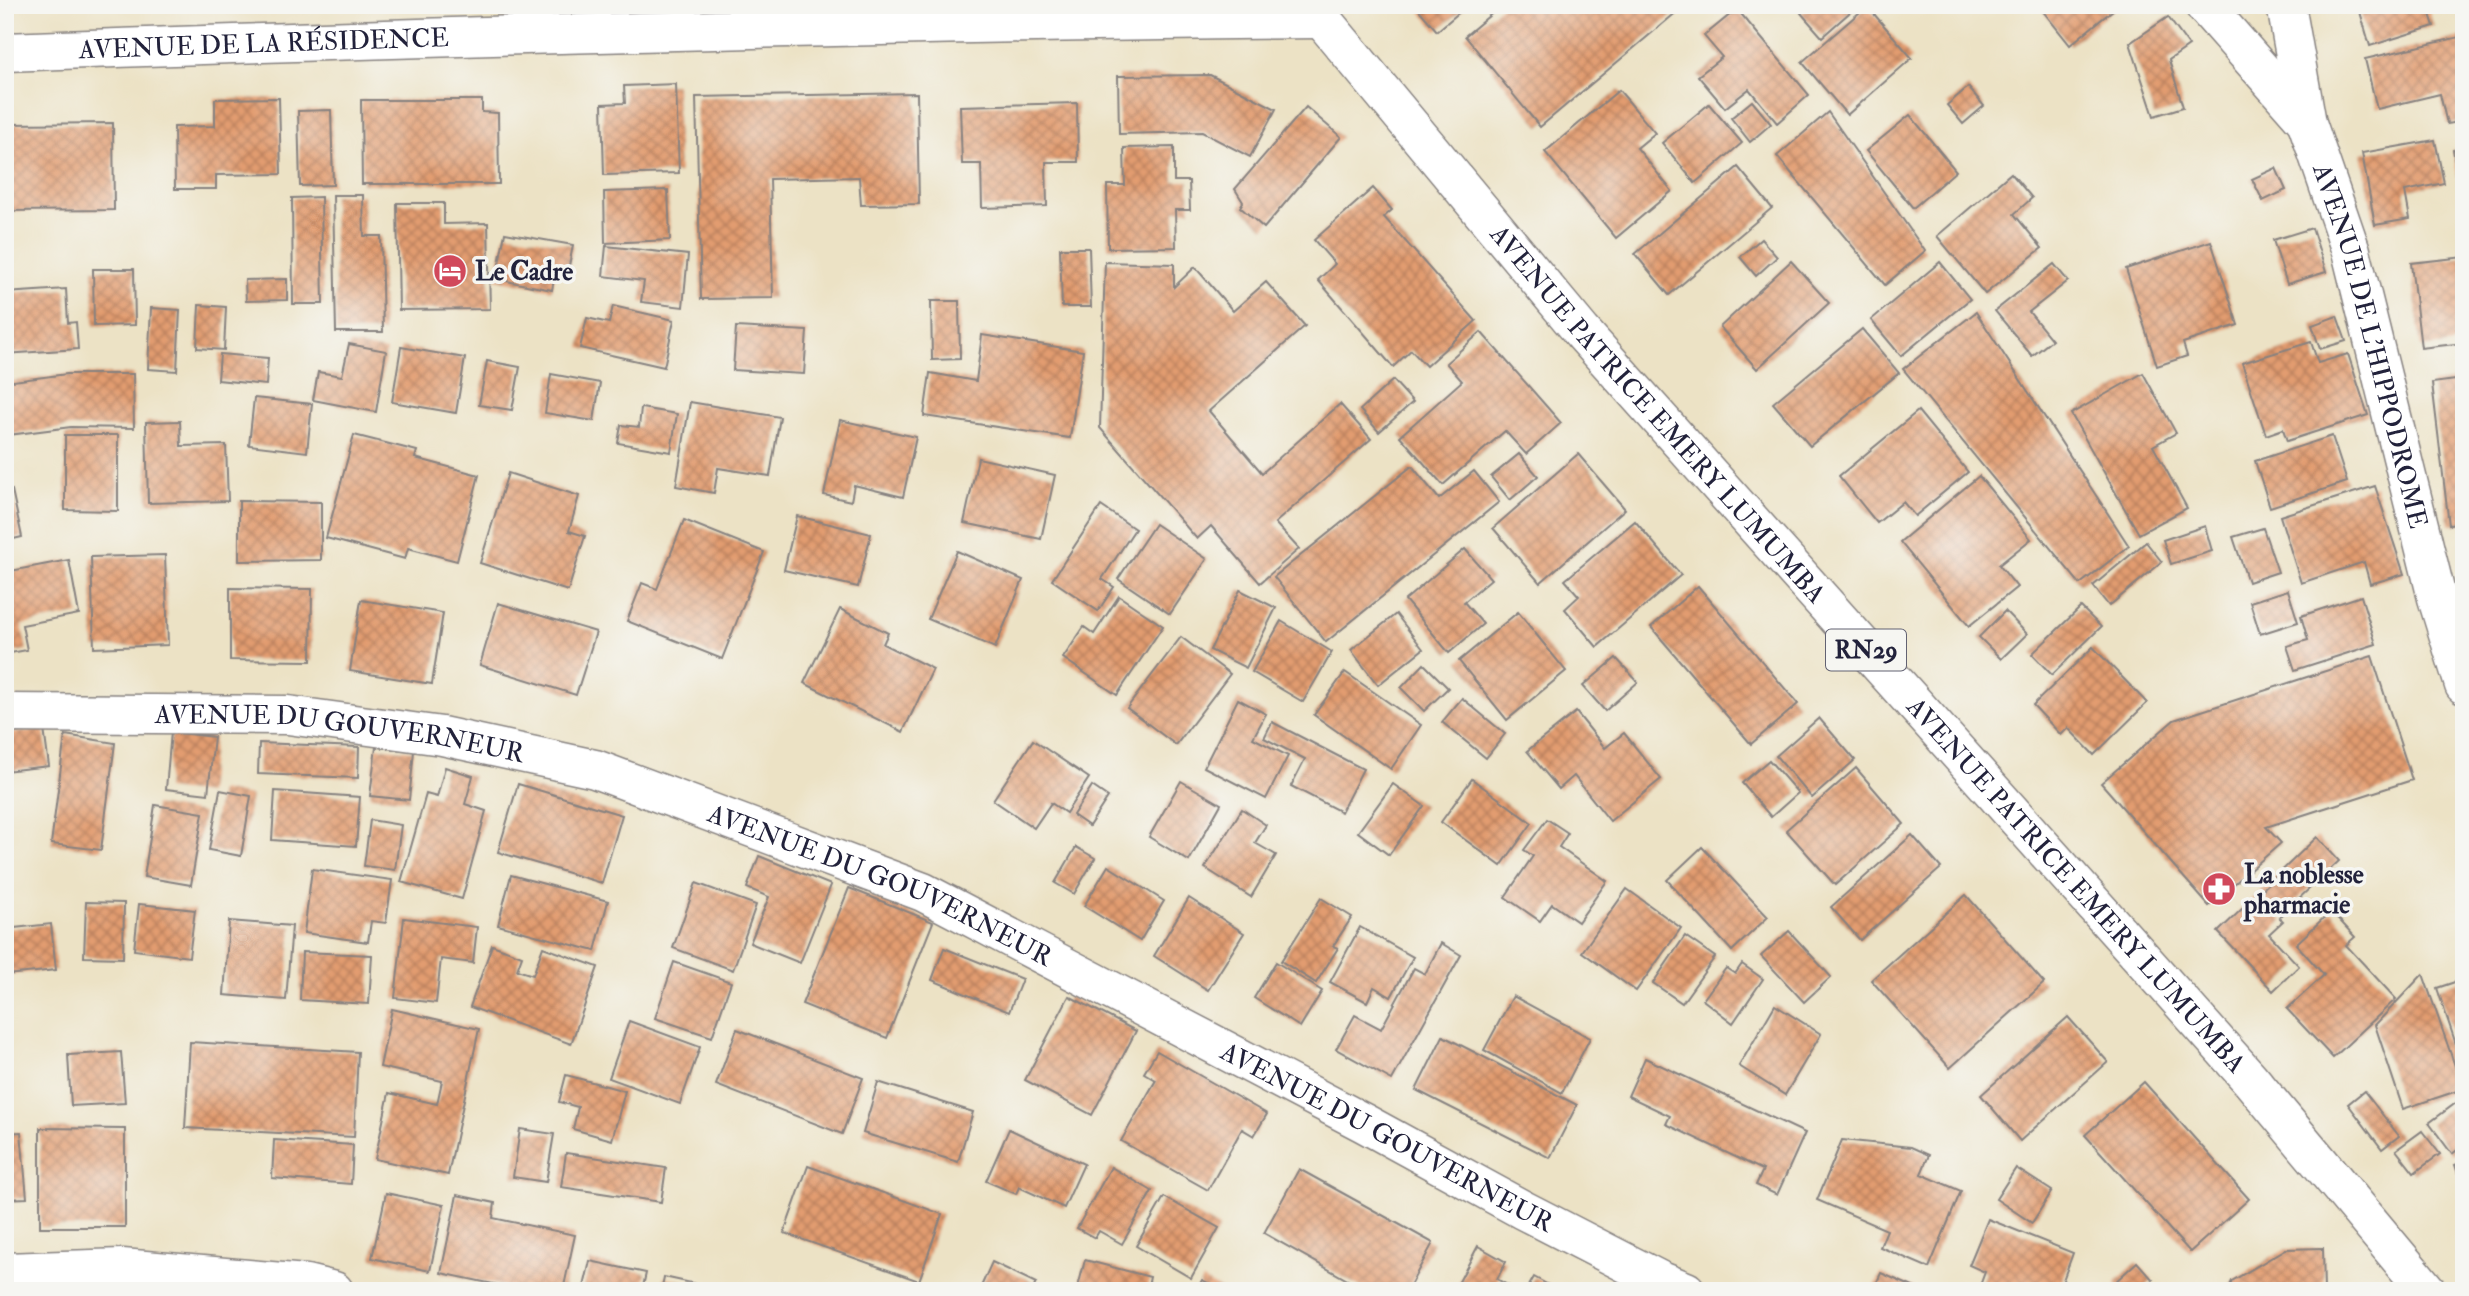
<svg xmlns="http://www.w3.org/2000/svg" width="2469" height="1296" font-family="'IM FELL Double Pica',serif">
	<defs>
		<pattern id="building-cross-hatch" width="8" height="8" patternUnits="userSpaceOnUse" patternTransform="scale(1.75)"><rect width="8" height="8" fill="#e29c70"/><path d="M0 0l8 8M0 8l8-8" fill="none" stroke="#b77f5d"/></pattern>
	</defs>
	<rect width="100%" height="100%" fill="#f6f6f2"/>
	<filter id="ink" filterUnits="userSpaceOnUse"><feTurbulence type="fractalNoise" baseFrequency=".0143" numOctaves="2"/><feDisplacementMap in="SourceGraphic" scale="14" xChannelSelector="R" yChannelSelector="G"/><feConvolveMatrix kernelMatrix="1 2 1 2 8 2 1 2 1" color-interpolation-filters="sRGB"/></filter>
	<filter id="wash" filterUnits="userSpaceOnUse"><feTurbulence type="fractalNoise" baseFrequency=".00686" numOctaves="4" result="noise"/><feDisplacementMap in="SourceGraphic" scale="28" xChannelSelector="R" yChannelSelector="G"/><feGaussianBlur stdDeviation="1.57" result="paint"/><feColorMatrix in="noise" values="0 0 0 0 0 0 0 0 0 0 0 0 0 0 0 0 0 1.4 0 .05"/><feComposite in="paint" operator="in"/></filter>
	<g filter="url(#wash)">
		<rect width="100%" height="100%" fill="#ece2c5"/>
		<g id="blocks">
			<g fill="url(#building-cross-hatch)">
				<path d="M1415,5H1468L1437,31Z"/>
				<path d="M1502,5H1685L1540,127L1465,36Z"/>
				<path d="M1809,5H1858L1822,37L1801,13Z"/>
				<path d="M2038,5H2119L2070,45Z"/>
				<path d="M2358,5H2427L2434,26L2370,46Z"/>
				<path d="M1867,6L1912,58L1847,115L1802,62Z"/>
				<path d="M1737,9L1809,95L1777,123L1749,89L1725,108L1698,76L1722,57L1704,36Z"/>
				<path d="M2168,17L2189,46L2169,60L2183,107L2154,116L2130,43Z"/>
				<path d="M2464,36V121L2447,124L2440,94L2377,109L2365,59Z"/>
				<path d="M1210,75L1276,109L1250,157L1202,132L1119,134L1118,76Z"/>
				<path d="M676,84L679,173L604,175L602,104L625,103L624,86Z"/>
				<path d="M1968,87L1984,106L1963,124L1947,105Z"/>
				<path d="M1619,90L1655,133L1637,148L1672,191L1616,238L1545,152Z"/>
				<path d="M917,93L919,204L861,205L859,177L770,179L773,298L701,299L696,97Z"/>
				<path d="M279,98L281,174L216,175V189H175L174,127L215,126V99Z"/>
				<path d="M361,100H482V112L498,113L499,184H362Z"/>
				<path d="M1752,101L1771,124L1750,142L1731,118Z"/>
				<path d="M1077,103L1078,162H1046L1047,206L982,208L981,164H962L960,106Z"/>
				<path d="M1709,104L1742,143L1695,183L1662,143Z"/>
				<path d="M1306,107L1341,137L1264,228L1240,207L1243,202L1235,189Z"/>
				<path d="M331,110L333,185L300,186L298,111Z"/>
				<path d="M1828,112L1925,251L1885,285L1777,156Z"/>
				<path d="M1910,115L1956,171L1913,208L1866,151Z"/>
				<path d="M113,123L114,210L6,211L5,124Z"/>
				<path d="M2435,140L2444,183L2405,191L2410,219L2375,225L2362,153Z"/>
				<path d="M1174,147V181H1189L1190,210H1175L1176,247L1108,248L1107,185H1125L1124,148Z"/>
				<path d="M2464,147V200H2462L2453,150Z"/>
				<path d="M1738,167L1772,208L1669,295L1635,254Z"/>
				<path d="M2276,168L2286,190L2263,201L2252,179Z"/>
				<path d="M2011,173L2032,198L2014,214L2042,248L1985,294L1937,236Z"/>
				<path d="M1373,188L1392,210L1384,217L1476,321L1426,366L1411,350L1393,367L1318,280L1335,264L1314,240Z"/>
				<path d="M668,190L670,240L605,243L604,192Z"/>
				<path d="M333,195H363L364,236H381L383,332H336Z"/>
				<path d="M321,197L323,304H293L292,198Z"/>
				<path d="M397,203H444V224L488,223L490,309L399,310Z"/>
				<path d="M2312,228L2326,272L2287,284L2273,240Z"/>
				<path d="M505,233L573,245L568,271L556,269L552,290L496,279Z"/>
				<path d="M1761,239L1777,257L1756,276L1740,257Z"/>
				<path d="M2211,241L2238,325L2183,343L2187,356L2157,366L2126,269Z"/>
				<path d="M606,246L688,255L683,307L641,302L644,281L603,276Z"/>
				<path d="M1060,248H1089L1091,307H1062Z"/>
				<path d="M2464,257V343L2421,348L2411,263Z"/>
				<path d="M1791,261L1829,303L1757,369L1720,327Z"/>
				<path d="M1105,262L1174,264V287L1195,267L1233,311L1266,282L1305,326L1209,411L1262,473L1340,404L1371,439L1275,523L1299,549L1260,583L1211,526L1197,539L1100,428Z"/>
				<path d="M1940,262L1970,299L1901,356L1871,320Z"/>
				<path d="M2054,264L2068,281L2029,312L2052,340L2032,356L1995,311Z"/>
				<path d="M93,269H134L135,325L94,326Z"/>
				<path d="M287,279V300L246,301L245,280Z"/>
				<path d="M66,289L68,323L76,322L78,349L5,354V293Z"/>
				<path d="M931,301H959L960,359L932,360Z"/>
				<path d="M199,305L226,307L224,350L197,348Z"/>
				<path d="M613,306L674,320L664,367L580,348L587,318L609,323Z"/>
				<path d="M151,308L180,310L177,371L148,369Z"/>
				<path d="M1976,312L2129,546L2080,584L1903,369Z"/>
				<path d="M2337,316L2346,341L2320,349L2312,325Z"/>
				<path d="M736,327L807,331L804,374L733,370Z"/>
				<path d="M1862,329L1899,373L1810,446L1773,403Z"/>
				<path d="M1481,332L1561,423L1526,454L1505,431L1443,485L1400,436L1462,381L1446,363Z"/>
				<path d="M982,335L1083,351L1070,438L924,416L930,373L976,381Z"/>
				<path d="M2311,342L2318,363L2348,354L2368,415L2287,441L2283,429L2266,435L2242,363Z"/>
				<path d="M349,344L386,351L376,412L313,400L318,372L342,376Z"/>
				<path d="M401,347L465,358L456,413L392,402Z"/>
				<path d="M220,354L268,358L266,385L218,380Z"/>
				<path d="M487,361L520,367L512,410L479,405Z"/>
				<path d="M2143,373L2176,433L2153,446L2187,508L2139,534L2071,414Z"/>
				<path d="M67,374H133L134,428L71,427L8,435L5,382Z"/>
				<path d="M551,374L600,383L594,421L545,413Z"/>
				<path d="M2464,379V523L2449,525L2432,383Z"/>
				<path d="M1393,380L1413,402L1379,432L1360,410Z"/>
				<path d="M254,398L312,404L307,452L249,445Z"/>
				<path d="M690,402L780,417L770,476L718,468L714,493L676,486Z"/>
				<path d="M641,408L677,414L671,452L618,443L621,425L639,427Z"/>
				<path d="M1918,411L1968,472L1915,516L1903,502L1877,523L1839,476Z"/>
				<path d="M840,420L916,437L903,497L854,485L851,501L824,495Z"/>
				<path d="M180,421L181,446L226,445L228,501L148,503L146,422Z"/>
				<path d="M65,435H118V511L65,510Z"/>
				<path d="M354,435L417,451L415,458L479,475L457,561L408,548L405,559L326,538Z"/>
				<path d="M2332,436L2347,482L2270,507L2255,461Z"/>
				<path d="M1519,454L1538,476L1510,500L1491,477Z"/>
				<path d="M1578,454L1625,509L1540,583L1493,528Z"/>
				<path d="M978,458L1055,475L1041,539L964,523Z"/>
				<path d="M1412,466L1439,499L1474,471L1499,502L1326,642L1274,577Z"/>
				<path d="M508,473L579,496L569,531L585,536L568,591L480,563Z"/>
				<path d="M1979,476L2031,539L1999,565L2017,587L1969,626L1900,542Z"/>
				<path d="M2375,486L2404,574L2370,584L2364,562L2301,583L2280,516Z"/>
				<path d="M12,490L22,537L5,541V492Z"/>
				<path d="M239,501L321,502V560L239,561Z"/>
				<path d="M1101,506L1135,529L1102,579L1114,587L1098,611L1052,580Z"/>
				<path d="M797,516L871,534L858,587L784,570Z"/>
				<path d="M684,520L764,552L722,659L627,621L642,583L657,589Z"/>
				<path d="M1635,521L1681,575L1597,647L1565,609L1579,596L1565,580Z"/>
				<path d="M1155,524L1207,559L1170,614L1118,579Z"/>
				<path d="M2205,526L2212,551L2171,564L2163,540Z"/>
				<path d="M2263,528L2278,572L2248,582L2233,537Z"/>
				<path d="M2146,542L2162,562L2109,606L2093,586Z"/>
				<path d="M1465,549L1491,579L1464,602L1483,624L1449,653L1405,600Z"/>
				<path d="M957,551L1023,580L995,648L928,619Z"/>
				<path d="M165,555L168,645L94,648L91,557Z"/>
				<path d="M69,560L79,614L22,625L27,650L5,654V572Z"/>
				<path d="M1698,586L1798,704L1751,744L1651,627Z"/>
				<path d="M230,588L312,589L311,661L230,660Z"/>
				<path d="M1240,590L1276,608L1246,668L1210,650Z"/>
				<path d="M2288,590L2298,622L2260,634L2250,602Z"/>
				<path d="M1119,596L1163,626L1117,695L1063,658L1084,627L1094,634Z"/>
				<path d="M2361,596L2376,644L2295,670L2287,646L2308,640L2301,616Z"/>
				<path d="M361,600L443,613L432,684L350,671Z"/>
				<path d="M498,603L596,632L576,695L480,665Z"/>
				<path d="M2081,607L2101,627L2052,675L2032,654Z"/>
				<path d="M840,609L888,633L883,644L933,669L903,732L804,683Z"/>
				<path d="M2005,611L2027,634L2001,659L1979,637Z"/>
				<path d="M1518,612L1566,671L1507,720L1459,661Z"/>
				<path d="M1396,614L1423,649L1378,685L1351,650Z"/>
				<path d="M1281,621L1332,652L1303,702L1252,672Z"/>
				<path d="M1181,637L1230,674L1176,745L1127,708Z"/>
				<path d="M2093,647L2147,703L2094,755L2068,728L2061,735L2033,705Z"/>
				<path d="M2372,656L2412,780L2266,827L2281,843L2209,906L2101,783L2174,720Z"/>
				<path d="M1616,658L1638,682L1605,711L1583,686Z"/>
				<path d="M1424,664L1448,688L1424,711L1401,688Z"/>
				<path d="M1345,672L1421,725L1391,769L1314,715Z"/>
				<path d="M1462,698L1505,734L1486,758L1442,722Z"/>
				<path d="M1238,699L1266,714L1253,738L1288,756L1266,799L1204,767Z"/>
				<path d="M1576,712L1605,748L1624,733L1661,779L1610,821L1574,776L1559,789L1527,751Z"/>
				<path d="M1819,718L1855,760L1812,798L1776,756Z"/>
				<path d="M1272,722L1363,769L1341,812L1291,786L1305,759L1264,738Z"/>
				<path d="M44,729L49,766L5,771V734Z"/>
				<path d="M171,732L214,737L208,794L166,789Z"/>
				<path d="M65,735L115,743L101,850L51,844Z"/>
				<path d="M1033,740L1089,778L1066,813L1051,803L1034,828L993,800Z"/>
				<path d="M259,743L359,747L358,778L258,774Z"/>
				<path d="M376,747L414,751L409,800L370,796Z"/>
				<path d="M1769,760L1798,793L1771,817L1742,783Z"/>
				<path d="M445,767L473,776L465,804L486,811L462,899L401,882L426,794L437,797Z"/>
				<path d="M1856,768L1904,824L1835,885L1786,830Z"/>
				<path d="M1472,779L1532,823L1501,866L1441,822Z"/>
				<path d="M1181,781L1221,804L1189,861L1149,837Z"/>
				<path d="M518,784L622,815L602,883L498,852Z"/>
				<path d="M1393,784L1424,806L1389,855L1358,832Z"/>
				<path d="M1092,786L1108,797L1089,826L1073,815Z"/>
				<path d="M220,790L251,796L241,856L209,850Z"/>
				<path d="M275,791L360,797L356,846L272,840Z"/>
				<path d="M155,805L203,813L191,885L144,877Z"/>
				<path d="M1242,809L1266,825L1255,843L1276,855L1251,897L1205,868Z"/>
				<path d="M1547,819L1568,833L1559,847L1607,881L1578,922L1552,904L1540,921L1505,897L1533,856L1524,850Z"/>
				<path d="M370,820L401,825L395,870L364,866Z"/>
				<path d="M1912,835L1941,868L1860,940L1831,907Z"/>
				<path d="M2317,837L2339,861L2279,917L2283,921L2269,934L2299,966L2273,991L2218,932Z"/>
				<path d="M8,846V880H5V847Z"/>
				<path d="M1076,847L1095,858L1074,894L1055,883Z"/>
				<path d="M1702,847L1768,917L1732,951L1667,880Z"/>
				<path d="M759,856L831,885L800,963L750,943L769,897L747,888Z"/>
				<path d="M1108,866L1164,901L1140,941L1084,906Z"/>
				<path d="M312,869L392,880L386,923L371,921L368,942L304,933Z"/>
				<path d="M511,875L608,901L595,951L498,925Z"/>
				<path d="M696,883L756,905L733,970L673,948Z"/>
				<path d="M849,888L933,922L887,1038L802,1004Z"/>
				<path d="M1627,889L1681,928L1636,991L1582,952Z"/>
				<path d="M1966,895L2044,983L1950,1068L1871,980Z"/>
				<path d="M1189,898L1244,933L1208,990L1154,956Z"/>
				<path d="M1321,898L1352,917L1333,946L1338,948L1316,983L1281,961Z"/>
				<path d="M86,902L124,903L123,958L84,957Z"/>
				<path d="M139,904L195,910L189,957L134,950Z"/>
				<path d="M2331,911L2355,937L2346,945L2396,999L2333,1058L2287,1009L2324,975L2296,944Z"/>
				<path d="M404,918L477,927L473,963L441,959L436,1003L395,998Z"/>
				<path d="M229,921L292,926L286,1000L224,995Z"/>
				<path d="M51,924L56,970L6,975L5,929Z"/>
				<path d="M1360,927L1413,957L1391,997L1374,987L1367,1002L1330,982Z"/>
				<path d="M1789,931L1831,977L1804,1002L1761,956Z"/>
				<path d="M1685,936L1715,957L1682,1003L1653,983Z"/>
				<path d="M1441,943L1461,955L1392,1080L1336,1049L1355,1015L1381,1029L1414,968L1425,974Z"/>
				<path d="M492,945L522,956L517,970L533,975L543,947L598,967L571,1044L470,1007Z"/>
				<path d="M944,948L1022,979L1009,1012L932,980Z"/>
				<path d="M302,952L372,955L369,1004L300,1000Z"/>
				<path d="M674,962L731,982L712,1037L655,1018Z"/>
				<path d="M1276,962L1322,991L1300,1027L1254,998Z"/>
				<path d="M1742,964L1763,979L1733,1023L1703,1000L1726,968L1735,974Z"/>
				<path d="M2423,974L2463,1089L2403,1109L2375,1025Z"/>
				<path d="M2464,979V1065H2463L2437,988Z"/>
				<path d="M1069,996L1136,1031L1092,1115L1025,1080Z"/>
				<path d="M1513,996L1590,1038L1562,1093L1484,1050Z"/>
				<path d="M1775,1005L1821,1034L1785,1095L1739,1066Z"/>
				<path d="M392,1009L479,1029L448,1175L375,1159L389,1093L437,1104L442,1081L380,1067Z"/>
				<path d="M2068,1017L2108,1062L2020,1141L1981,1095Z"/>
				<path d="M629,1021L700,1047L680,1104L609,1078Z"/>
				<path d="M737,1029L863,1078L842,1134L716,1085Z"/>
				<path d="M1443,1036L1577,1105L1550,1158L1416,1090Z"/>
				<path d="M190,1042L358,1052L354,1137L185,1128Z"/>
				<path d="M1157,1051L1267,1114L1254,1136L1242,1129L1208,1190L1121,1141L1156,1080L1144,1073Z"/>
				<path d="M121,1052L125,1103L71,1106L68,1055Z"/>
				<path d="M1645,1058L1805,1133L1777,1195L1756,1185L1763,1170L1666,1124L1670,1116L1628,1096Z"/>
				<path d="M566,1075L625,1091L612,1140L573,1129L578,1107L559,1102Z"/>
				<path d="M7,1076L11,1116L5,1117V1077Z"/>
				<path d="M878,1082L973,1112L958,1162L863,1133Z"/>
				<path d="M2144,1082L2249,1199L2190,1252L2085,1135Z"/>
				<path d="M2364,1091L2399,1136L2382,1149L2348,1104Z"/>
				<path d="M2464,1097V1145L2452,1154L2429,1123Z"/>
				<path d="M40,1128L125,1129V1227H40Z"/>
				<path d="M520,1129L554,1134L546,1182L513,1177Z"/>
				<path d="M1009,1129L1084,1164L1064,1208L1019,1187L1016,1194L986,1181Z"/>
				<path d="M2422,1131L2440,1154L2414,1173L2396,1150Z"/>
				<path d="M21,1132L27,1198L5,1199V1133Z"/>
				<path d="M274,1140L353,1145L351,1184L272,1178Z"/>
				<path d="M1842,1140L1911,1147L1929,1155L1921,1174L1961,1191L1929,1268L1880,1247L1887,1230L1817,1200Z"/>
				<path d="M566,1153L666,1168L661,1202L561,1187Z"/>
				<path d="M2464,1162V1188H2463L2455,1165Z"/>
				<path d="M808,1166L942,1214L919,1281L784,1233Z"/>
				<path d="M1111,1167L1152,1191L1122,1244L1099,1231L1095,1238L1077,1228Z"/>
				<path d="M2016,1168L2052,1191L2032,1223L1996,1199Z"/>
				<path d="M1299,1169L1433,1243L1407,1291H1367L1264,1233Z"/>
				<path d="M386,1193L444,1205L430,1271L372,1258Z"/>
				<path d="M457,1195L495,1203L493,1218L575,1235L563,1291H526L441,1273Z"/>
				<path d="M1164,1197L1219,1228L1191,1278L1136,1246Z"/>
				<path d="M1988,1219L2073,1253L2059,1291H1978L1985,1272L1969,1265Z"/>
				<path d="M1478,1246L1506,1262L1497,1279L1518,1291H1454Z"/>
				<path d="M2323,1248L2324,1291H2228L2232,1281L2286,1249Z"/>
				<path d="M1085,1260L1150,1277L1147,1291H1077Z"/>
				<path d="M590,1261L646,1273L642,1291H583Z"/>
				<path d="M992,1262L1036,1283L1032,1291H979Z"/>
				<path d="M2137,1262L2153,1280L2141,1291H2123L2115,1282Z"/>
				<path d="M1881,1273L1922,1291H1873Z"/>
				<path d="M664,1277L696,1284L695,1291H661Z"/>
				<path d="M1534,1277L1559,1291H1526Z"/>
				<path d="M1202,1280L1223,1291H1196Z"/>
			</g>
		</g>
	</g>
	<g filter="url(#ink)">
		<use href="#blocks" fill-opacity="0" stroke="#878280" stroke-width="2"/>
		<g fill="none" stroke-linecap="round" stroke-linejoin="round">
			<g stroke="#878280" stroke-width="41">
				<g id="minor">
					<path id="s1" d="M5,52C443,36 881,23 1320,19"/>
					<path id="s2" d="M5,713L288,715L442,736L595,769L923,892L1364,1123L1523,1210L1659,1280L1686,1291"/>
					<path d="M5,1272L122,1268L306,1284L334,1291"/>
				</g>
			</g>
			<g stroke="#878280" stroke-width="41">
				<g id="tertiary">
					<path d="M2204,5L2306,121"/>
					<path id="s3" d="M2286,5L2307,123L2351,251L2437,598L2464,685"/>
				</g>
			</g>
			<g stroke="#878280" stroke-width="41">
				<g id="primary">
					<path id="s4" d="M1310,5L1582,332L2250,1079L2427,1291"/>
				</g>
			</g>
			<use href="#minor" stroke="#fff" stroke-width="38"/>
			<use href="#tertiary" stroke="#fff" stroke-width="38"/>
			<use href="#primary" stroke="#fff" stroke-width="38"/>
		</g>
	</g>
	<defs>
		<g id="hotel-disc" transform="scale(1.75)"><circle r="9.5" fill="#d1495b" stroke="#f6f6f2"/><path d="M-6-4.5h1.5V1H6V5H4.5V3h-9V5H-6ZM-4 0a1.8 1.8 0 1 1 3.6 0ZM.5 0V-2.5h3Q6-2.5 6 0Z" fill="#fff"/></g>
		<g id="pharmacy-disc" transform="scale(1.75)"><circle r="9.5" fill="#d1495b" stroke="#f6f6f2"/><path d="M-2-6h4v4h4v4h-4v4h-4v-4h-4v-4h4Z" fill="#fff"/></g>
	</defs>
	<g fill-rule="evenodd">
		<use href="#hotel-disc" x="450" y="271"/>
		<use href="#pharmacy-disc" x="2219" y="889"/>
	</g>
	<g text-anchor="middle" stroke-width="7" stroke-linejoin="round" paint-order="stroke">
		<rect fill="#f6f6f2" stroke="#626272" stroke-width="2" x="1826" y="629.5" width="80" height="41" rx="5"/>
		<g font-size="24" font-weight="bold" fill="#22223b">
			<text x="1866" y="658">RN29</text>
		</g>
		<g font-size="26" fill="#22223b" stroke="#f6f6f2">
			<text dy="9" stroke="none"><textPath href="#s1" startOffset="259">AVENUE DE LA RÉSIDENCE</textPath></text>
			<text dy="9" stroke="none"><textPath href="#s3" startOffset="352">AVENUE DE L'HIPPODROME</textPath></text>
			<text dy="9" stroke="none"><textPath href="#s4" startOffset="537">AVENUE PATRICE EMERY LUMUMBA</textPath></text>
			<text dy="9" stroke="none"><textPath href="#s2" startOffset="336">AVENUE DU GOUVERNEUR</textPath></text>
			<text dy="9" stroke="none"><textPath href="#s4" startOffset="1167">AVENUE PATRICE EMERY LUMUMBA</textPath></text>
			<text dy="9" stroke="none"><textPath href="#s2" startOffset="903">AVENUE DU GOUVERNEUR</textPath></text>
			<text dy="9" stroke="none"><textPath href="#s2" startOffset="1470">AVENUE DU GOUVERNEUR</textPath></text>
		</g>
		<g font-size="26" font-weight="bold" fill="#22223b" stroke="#f6f6f2" text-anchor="start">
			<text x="475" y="280">Le Cadre</text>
			<text x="2244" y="883">La noblesse<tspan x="2244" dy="30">pharmacie</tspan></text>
		</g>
	</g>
	<rect width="2469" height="1296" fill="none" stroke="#f6f6f2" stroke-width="28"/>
</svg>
